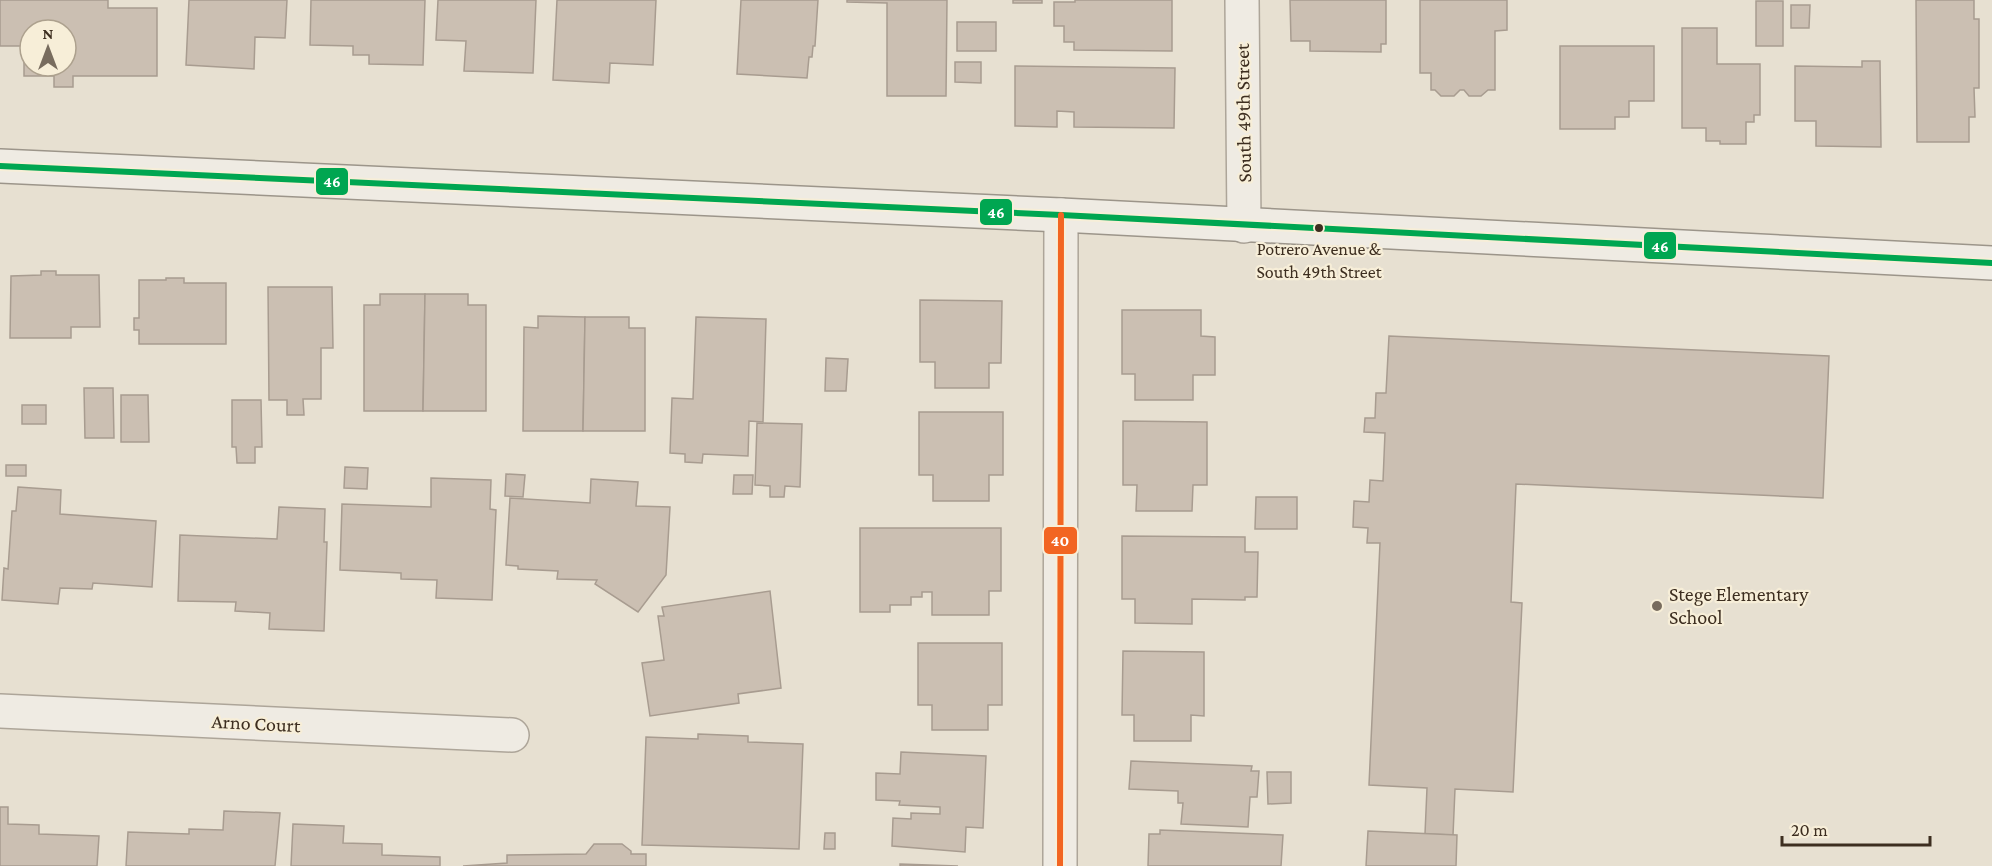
<svg xmlns="http://www.w3.org/2000/svg" width="1992" height="866" font-family="'Crimson Pro',serif">
	<rect width="100%" height="100%" fill="#e7e0d1"/>
	<g fill="#cbbfb2" stroke="#a89c90" stroke-width="1.5" fill-rule="evenodd">
		<path d="M0,0H108V8H157V76H73V87H54V76H24V46H0ZM30,30H66V66H30Z"/>
		<path d="M189,0H287L285,38L255,37L254,69L186,65Z"/>
		<path d="M311,0H425L423,65L369,64V55H353V46L310,45Z"/>
		<path d="M438,0H536L533,73L464,71L466,41L436,40Z"/>
		<path d="M557,0H656L653,65L610,63L609,83L553,80Z"/>
		<path d="M741,0H818L815,46H813L812,57H809L807,78L737,74Z"/>
		<path d="M847,0H947L946,96H887V3L847,2Z"/>
		<rect x="1013" y="0" width="29" height="3"/>
		<path d="M1075,0H1172V51L1074,50V42H1064V26H1054V2H1075Z"/>
		<path d="M1290,0H1386V44H1381V52L1310,51V41H1291Z"/>
		<path d="M1420,0H1507V30L1495,31V90H1488L1481,96H1469L1464,90H1460L1454,96H1441L1435,90H1431V73H1420Z"/>
		<path d="M1916,0H1974V19H1979V88H1974L1975,117H1969V142H1917Z"/>
		<rect x="1756" y="1" width="27" height="45"/>
		<path d="M1791,5H1810L1809,28H1791Z"/>
		<rect x="957" y="22" width="39" height="29"/>
		<path d="M1682,28H1717V64H1760V115H1754V122H1746V144H1720V141H1706V128H1682Z"/>
		<path d="M1560,46H1654V101H1629V117H1615V129H1560Z"/>
		<path d="M1862,61H1880L1881,147L1816,146V121H1795V66L1862,67Z"/>
		<path d="M955,62H981V83L955,82Z"/>
		<path d="M1015,66L1175,68L1174,128L1074,127V112L1057,111V127L1015,126Z"/>
		<path d="M41,271H56V275H99L100,327H71V338H10L11,276L41,275Z"/>
		<path d="M166,278H184V283H226V344H139V330H134V318H139V280H166Z"/>
		<path d="M268,287H332L333,348H321V399H303L304,415H287V400H269Z"/>
		<path d="M380,294H425L423,411H364V305H380Z"/>
		<path d="M425,294H468V305H486V411H423Z"/>
		<path d="M920,300L1002,301L1001,363H989V388H935V362H920Z"/>
		<path d="M1122,310H1201V336L1215,337V375H1193V400H1135V374H1122Z"/>
		<path d="M538,316L585,317L583,431H523L524,327L538,328Z"/>
		<path d="M585,317H629V328H645V431H583Z"/>
		<path d="M696,317L766,319L763,422L749,421L748,456L703,454L702,463L685,462V454L670,453L672,398L693,399Z"/>
		<path d="M1389,336L1829,356L1823,498L1516,484L1511,602L1522,603L1513,792L1455,789L1453,835L1425,834L1427,788L1369,785L1380,543H1367L1368,528L1353,527L1354,501L1369,502L1370,480L1383,481L1385,433L1364,432L1365,418H1375L1376,393H1386Z"/>
		<path d="M826,358L848,359L846,391H825Z"/>
		<path d="M84,388H113L114,438H85Z"/>
		<path d="M121,395H148L149,442H121Z"/>
		<path d="M232,400H261L262,447H255V463H237L236,447H232Z"/>
		<rect x="22" y="405" width="24" height="19"/>
		<path d="M919,412H1003V475H989V501H933V475H919Z"/>
		<path d="M1123,421L1207,422V485H1193L1192,511H1136L1137,485H1123Z"/>
		<path d="M757,423L802,424L800,487L785,486L784,497H770V486L755,485Z"/>
		<rect x="6" y="465" width="20" height="11"/>
		<path d="M345,467L368,468L367,489L344,488Z"/>
		<path d="M506,474L525,475L523,497L505,496Z"/>
		<path d="M734,475H753L752,494H733Z"/>
		<path d="M431,478L491,480L490,509L496,510L492,600L436,598L437,580L401,579V573L340,570L342,504L431,507Z"/>
		<path d="M591,479L638,482L636,506L670,507L666,575L638,612L595,584L597,580L557,579L558,571L518,569V566L506,565L510,498L590,503Z"/>
		<path d="M18,487L61,490L60,514L156,521L152,587L93,583L92,589L60,588L58,604L2,600L4,568L8,569L12,511H16Z"/>
		<path d="M1256,497H1297V529H1255Z"/>
		<path d="M279,507L325,509L324,542H327L324,631L269,629L270,613L235,611L236,602L178,601L180,535L277,539Z"/>
		<path d="M860,528H1001V591H989V615H932V592H922V597H911V605H890V612H860Z"/>
		<path d="M1122,536L1245,537V552H1258L1257,597H1245V600L1192,599V624L1135,623V599H1122Z"/>
		<path d="M770,591L781,688L738,694L739,703L650,716L642,663L664,660L658,616H664L662,607Z"/>
		<path d="M918,643H1002V705H988V730H932V705H918Z"/>
		<path d="M1123,651L1204,652V716L1191,715V741H1134V715H1122Z"/>
		<path d="M698,734L748,736V742L803,744L799,849L642,845L646,737L698,739Z"/>
		<path d="M901,752L986,756L983,828L966,827L965,852L892,846L893,818L911,819V813L940,814V807L899,805L900,801L876,800V773L900,774Z"/>
		<path d="M1131,761L1252,766L1251,771H1259L1257,797H1250L1248,827L1181,824L1183,803H1178V791L1129,789Z"/>
		<path d="M1267,772H1291V803L1268,804Z"/>
		<path d="M0,807H8V824L39,825V834L99,836L97,866H0Z"/>
		<path d="M224,811L280,813L275,866H126L128,832L189,834V829L223,830Z"/>
		<path d="M293,824L344,826L343,843L382,844V855L440,857V866H291Z"/>
		<path d="M1160,830L1283,835L1281,866H1148L1149,834H1160Z"/>
		<path d="M1368,831L1457,835L1456,866H1366Z"/>
		<path d="M825,833H835V849H824Z"/>
		<path d="M594,844H622L631,851V854H646V866H463L507,863V855L586,854Z"/>
		<path d="M900,864L958,866H900Z"/>
	</g>
	<g fill="none" stroke-linecap="round" stroke-linejoin="round">
		<g stroke="#ada599" stroke-width="36">
			<g id="street">
				<path d="M1242,0L1244,226"/>
				<path d="M0,711L512,735"/>
				<path d="M1060,866L1061,215"/>
			</g>
		</g>
		<g stroke="#9c958a" stroke-width="36">
			<path id="secondary" d="M0,166L1061,215L1992,263"/>
		</g>
		<use href="#street" stroke="#efebe3" stroke-width="33"/>
		<use href="#secondary" stroke="#efebe3" stroke-width="33"/>
		<g stroke="#f7eed8" stroke-width="10">
			<path id="bus-1" d="M0,166L1061,215L1992,263"/>
		</g>
		<g stroke="#f7eed8" stroke-width="10">
			<path id="bus-2" d="M1060,866L1061,215"/>
		</g>
		<use href="#bus-1" stroke="#00a651" stroke-width="6"/>
		<use href="#bus-2" stroke="#f26522" stroke-width="6"/>
	</g>
	<circle fill="#3d2e20" stroke="#f7eed8" stroke-width="2" cx="1319" cy="228" r="5"/>
	<circle fill="#786c5e" stroke="#f7eed8" stroke-width="2" cx="1657" cy="606" r="6"/>
	<g text-anchor="middle" stroke-width="4.5" stroke-linejoin="round" paint-order="stroke">
		<g font-size="18" fill="#3d2e20" stroke="#f7eed8">
			<text x="1319" y="255">Potrero Avenue &amp;<tspan x="1319" dy="23">South 49th Street</tspan></text>
		</g>
		<g font-size="20" fill="#3d2e20" stroke="#f7eed8">
			<text transform="translate(1243 113) rotate(-91)" y="7">South 49th Street</text>
			<text transform="translate(256 723) rotate(3)" y="7">Arno Court</text>
		</g>
		<g font-size="20" fill="#3d2e20" stroke="#f7eed8" text-anchor="start">
			<text x="1669" y="601">Stege Elementary<tspan x="1669" dy="23">School</tspan></text>
		</g>
	</g>
	<g stroke="#f7eed8" stroke-width="2">
		<rect x="315" y="167" width="34" height="29" rx="6" fill="#00a651"/>
		<rect x="979" y="198" width="34" height="28" rx="6" fill="#00a651"/>
		<rect x="1643" y="231" width="34" height="29" rx="6" fill="#00a651"/>
		<rect x="1043" y="526" width="35" height="29" rx="6" fill="#f26522"/>
	</g>
	<g font-size="16" text-anchor="middle" font-weight="bold" fill="#fff">
		<text x="332" y="187">46</text>
		<text x="996" y="218">46</text>
		<text x="1660" y="252">46</text>
		<text x="1060" y="546">40</text>
	</g>
	<g transform="translate(48 48)"><circle r="28" fill="#f7eed8" stroke="#ada18e" stroke-width="1.5"/>
	<path d="M0-4.5L10 22L0 15L-10 22Z" fill="#786c5e"/>
	<text y="-9" font-size="16" font-weight="bold" text-anchor="middle" fill="#3d2e20">N</text>
	</g>
	<path d="M1782 836v9h148v-9" fill="none" stroke="#3d2e20" stroke-width="3"/>
	<text x="1791" y="836" font-size="18" fill="#3d2e20" stroke="#f7eed8" stroke-width="4.5" paint-order="stroke">20 m</text>
</svg>
